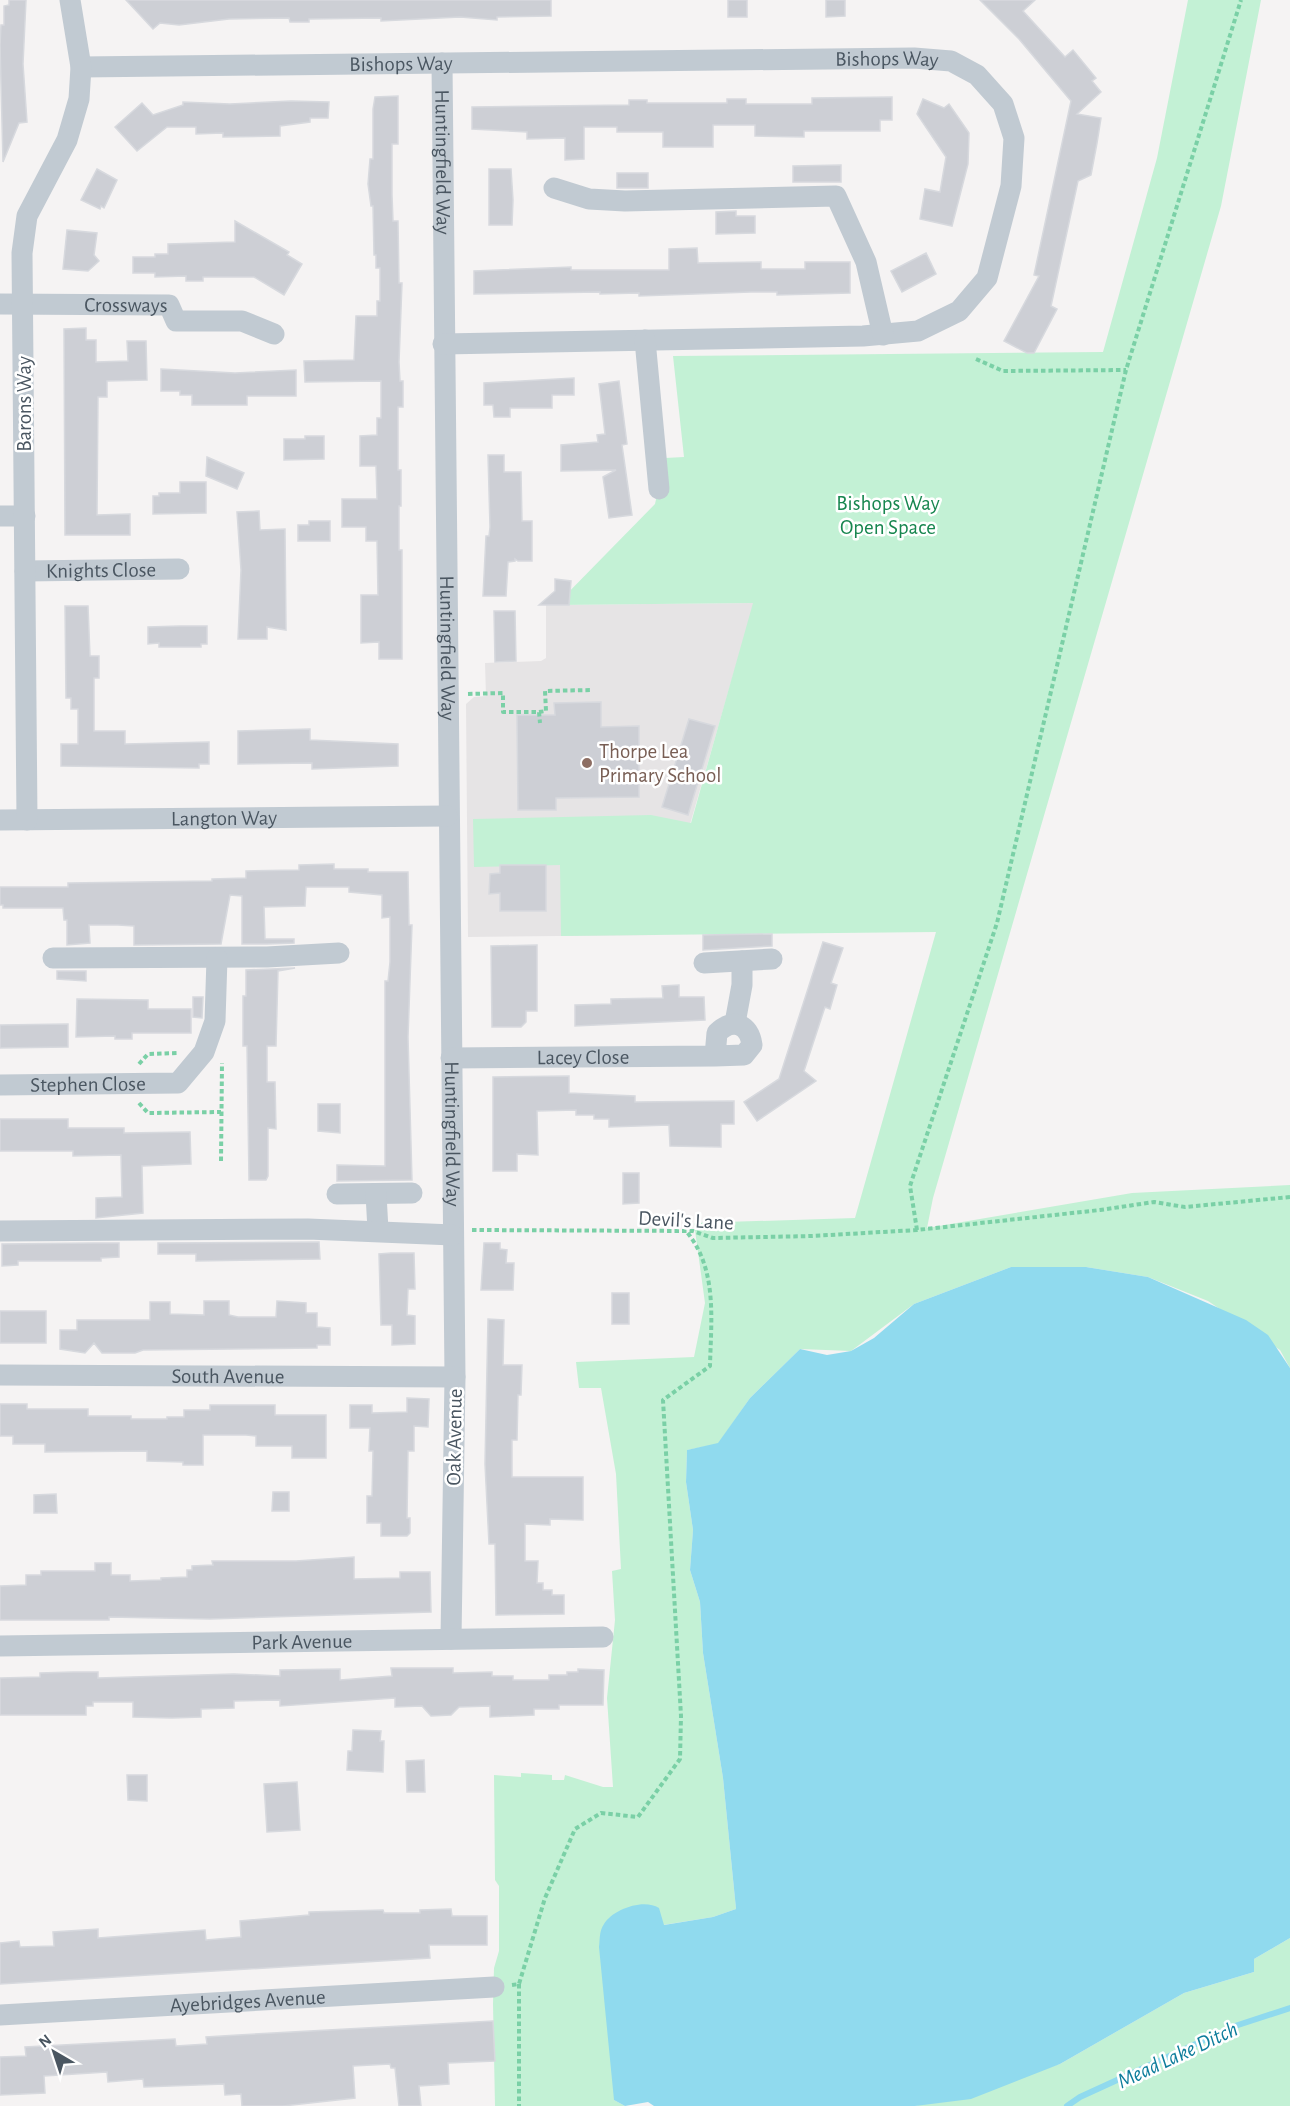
<svg xmlns="http://www.w3.org/2000/svg" width="1290" height="2106" font-family="'Alegreya Sans',sans-serif">
	<rect width="100%" height="100%" fill="#f5f3f3"/>
	<path fill="#e6e4e5" d="M754,603L658,935L468,937L466,704L474,697L486,696L485,663L541,661L546,658V605Z"/>
	<g fill="#c3f1d5">
		<path d="M1188,0H1261L1221,206L933,1198L927,1228L1132,1193L1290,1185V1368L1280,1350L1208,1301L1148,1277L1086,1267H1011L914,1304L851,1351L800,1349L750,1398L718,1444L687,1450L686,1482L693,1530L690,1570L700,1602L703,1653L723,1778L736,1909L713,1917L663,1925L614,2100L625,2106H495L493,2004L494,1968L499,1951V1886L495,1880L494,1775L521,1777V1773L552,1775V1780H564L565,1775L603,1787H613L607,1698L615,1620L612,1571L621,1569L616,1474L601,1388H579L576,1362L694,1357L705,1303L694,1223L855,1218L936,932L561,936L560,865L474,867L473,819L651,815L691,823L753,603L556,605L655,504L665,458L684,457L673,356L1103,352L1157,158Z"/>
		<path d="M1290,1938V2106H915L1060,2064L1184,1993L1254,1972V1959Z"/>
	</g>
	<path fill="#90daee" d="M1011,1267H1086L1148,1277L1246,1320L1268,1335L1290,1368V1938L1254,1959V1972L1184,1993L1060,2064L971,2099L915,2106H654L648,2102L625,2106L614,2100L599,1947C600,1939 599,1931 604,1924C613,1909 644,1898 659,1908L664,1925L713,1917L736,1909L723,1778L703,1653L700,1602L690,1570L693,1530L686,1482L687,1450L718,1443L750,1398L800,1349L827,1355L851,1351L874,1338L914,1304Z"/>
	<g fill="none" stroke-linecap="round" stroke-linejoin="round">
		<path stroke="#90daee" stroke-width="6" d="M1067,2106L1080,2097L1235,2026L1290,2008"/>
	</g>
	<g fill="#cdcfd5" stroke="#d7d9de" stroke-width="1.5">
		<path d="M9,0H26L23,64L27,122L19,123L3,162L0,45L1,25H4V6L9,5Z"/>
		<path d="M126,0H551V16L497,17V20L460,17L381,21V18L309,19V22H290L289,18L229,19L179,25L160,23L153,29Z"/>
		<rect x="728" y="0" width="19" height="17"/>
		<path d="M826,0H845V16L826,17Z"/>
		<path d="M980,0H1035L1023,11L1065,57L1073,50L1096,78L1092,81L1101,92L1077,114L1101,118L1097,143L1091,175L1078,181L1051,306L1057,309L1034,353H1027L1004,341L1039,276L1034,275L1071,101L1019,39Z"/>
		<path d="M398,96V144H392V195L393,221H398L399,283H402L399,362L400,381H403V407H398V470H401V506H399V550H402V659H379V642L361,643V595H378L377,541H366V527H342V499H377L376,466H360V436L377,435V418H381V381L305,382L304,361L354,360L356,316H377V301H380V268H376V255H374L373,206H371L368,184L370,159H373V109L375,97Z"/>
		<path d="M892,97V120H880V131H804V137L755,136V125H713V147H663V132H617V127H584V159L565,160V138L527,139V132L472,129V107L629,105V100H647V103H727V99H746V104H812V98Z"/>
		<path d="M923,99L944,108L949,104L969,133L968,164L952,226L920,219L925,189L940,192L946,157L917,114Z"/>
		<path d="M291,101L329,102L328,118H310V122L280,126V136L223,137V133L196,134V127H167L137,151L115,127L142,103L153,115L183,105V102L230,104Z"/>
		<path d="M841,165V182H793V166Z"/>
		<path d="M97,169L117,180L104,208L101,206L100,209L81,200Z"/>
		<path d="M489,169H511L513,200L512,225H489Z"/>
		<rect x="617" y="173" width="31" height="15"/>
		<path d="M736,211V216H755V233L716,234V212Z"/>
		<path d="M235,221L289,252L287,255L302,264L284,295L254,277H203V281H186V276L155,277V273H133V257H155V254H168V244L235,242Z"/>
		<path d="M67,230L97,233L94,255L99,261L88,271L63,269Z"/>
		<path d="M697,248L698,263L761,262V269H805V262H850V293L777,295V292H751L639,296V293L600,294V292L474,294V271L571,267V270H669V249Z"/>
		<path d="M926,253L936,274L902,292L891,271Z"/>
		<path d="M86,328V340H96V362L128,361L127,341H146L147,380L107,381V397H98L97,515L130,514V535H65L64,329Z"/>
		<path d="M161,369L235,373L296,370V396H247V405H192V395H180V391H161Z"/>
		<path d="M574,378V395H552V408H510V417H494L493,405H484V383Z"/>
		<path d="M619,381L627,444L622,445L632,515L609,518L603,477L616,470L561,471V445L598,442L597,435L605,434L599,384Z"/>
		<path d="M305,436H324V459L284,460V439H305Z"/>
		<path d="M488,455H504V472H521L522,521H532V561H518L515,559V561L508,562L506,596H483L486,536H489L490,527Z"/>
		<path d="M207,457L244,473L237,489L206,476Z"/>
		<path d="M180,482H206V513L153,514V496H159V493H180Z"/>
		<path d="M259,511L260,530L285,529L286,630L267,627V639H238L241,570L237,512Z"/>
		<path d="M309,521H330V541H298V525H309Z"/>
		<path d="M555,579L571,581L569,605H539L555,591Z"/>
		<path d="M65,606H88L90,656H99V678H94V731H125V744L209,742V764H199V768L61,766V744H78V709H71V698H66Z"/>
		<path d="M494,611H515L516,661L495,662Z"/>
		<path d="M180,626H207V644H201V647H159V643L148,644V627Z"/>
		<path d="M601,702V727L639,726V797L556,798V810H518L517,715H555L554,703Z"/>
		<path d="M689,719L715,726L688,815L662,807Z"/>
		<path d="M310,729V740L398,744V766L312,769V763L238,764V731Z"/>
		<path d="M334,864V869H368V872H408L409,925H412L408,1037L412,1180L337,1181V1165L385,1166V981H388L390,962V917L382,918V895L349,892V887H306L305,906L264,907L265,939H294V943L267,944H242V896L230,895L221,944L134,945V926L118,925H89L90,943L67,945V920H64L63,908H3V905H0V887H68V883L212,881V879L246,878V871L299,870V865Z"/>
		<path d="M500,865H546V911H500V893L489,894L490,874L500,873Z"/>
		<path d="M772,934V946L703,950V935Z"/>
		<path d="M823,942L843,948L831,983L837,985L830,1009L825,1007L804,1071L816,1081L757,1121L744,1102L779,1079Z"/>
		<path d="M537,945V1011H526V1022L521,1027H492L491,946Z"/>
		<path d="M295,968L278,971L276,1046H267V1082H275L276,1129L268,1128V1176L266,1180H249L247,1046H243V996H246V970Z"/>
		<path d="M57,971H86V981L57,979Z"/>
		<path d="M679,985V997H704L705,1020L575,1026V1005L611,1004V999L663,998L662,986Z"/>
		<path d="M193,997H203L202,1018L193,1017Z"/>
		<path d="M77,999L148,1000V1009H191V1033H132V1039H115V1036L76,1037Z"/>
		<path d="M68,1024V1047L0,1048V1025Z"/>
		<path d="M569,1076V1093L635,1096V1102L734,1101V1124H721V1147L670,1146L669,1125L609,1127V1119H594V1115H576V1110L537,1111L538,1155L517,1154V1171H493V1077Z"/>
		<path d="M318,1104H340V1133L318,1131Z"/>
		<path d="M0,1119H68V1128H124V1133L190,1132L191,1164L142,1166L143,1213L96,1218V1198L122,1197L121,1155L73,1156V1151H0Z"/>
		<path d="M623,1173H639V1203L623,1204Z"/>
		<path d="M319,1242L320,1259L196,1261V1254H158V1243Z"/>
		<path d="M94,1243H119V1257L101,1258V1261H18V1265L2,1266V1244Z"/>
		<path d="M484,1243H500V1249L507,1250L506,1263H514L513,1290H481Z"/>
		<path d="M391,1253H414L415,1289H408L407,1315L415,1316V1344L392,1345V1325H381L379,1254Z"/>
		<rect x="612" y="1293" width="17" height="31"/>
		<path d="M204,1301H229V1315L238,1317H276L277,1301L306,1303V1313H317V1327L330,1328V1345H317V1348L143,1350L135,1353H102L94,1343L85,1353L60,1349V1330H77V1320H150V1302H170V1314L204,1315Z"/>
		<rect x="0" y="1311" width="46" height="32"/>
		<path d="M488,1319L504,1320L503,1365H522L521,1395H518L517,1440H512V1477H583V1520L550,1519V1525L525,1524V1561H538L537,1583H543V1590H552V1595H564V1614L496,1615L495,1544H489L485,1464Z"/>
		<path d="M407,1398L429,1399L428,1427L414,1426V1451H408L407,1518H410V1533L407,1536H381V1523H367V1496H372L373,1451H369L370,1428H350V1405H372V1413L407,1412Z"/>
		<path d="M0,1404H27V1409H88V1416H131V1419H167V1417H184V1410H210V1405H275V1415H326V1458H292V1446H256V1436L246,1435H203V1465H183V1462L147,1461V1451L45,1452V1444H13V1436H0Z"/>
		<path d="M273,1492H289V1511H272Z"/>
		<path d="M56,1494L57,1513H34V1495Z"/>
		<path d="M354,1557V1579L400,1578V1572H430L431,1612L210,1619L109,1617V1620H0V1586L26,1585V1575H41V1571H95V1563H111V1575H130V1581L161,1580V1578L187,1577V1570H192V1566L213,1565L212,1561H296Z"/>
		<path d="M391,1668H453V1673L492,1672V1676H513V1680H549V1675H567V1672H578V1669L604,1670L603,1705H559V1709H534V1715L490,1717V1706L459,1707L451,1715L431,1716L422,1706L395,1707V1698L280,1706V1700L234,1701V1708L201,1709V1717L172,1718L133,1717V1702H93V1706H86V1715H0V1678L40,1677V1673L73,1672H98V1678L234,1674L280,1676V1670L340,1669V1680L392,1676Z"/>
		<path d="M353,1730L381,1731L380,1741H384L383,1772L347,1770L348,1751H352Z"/>
		<path d="M424,1760L425,1792H407L406,1761Z"/>
		<path d="M127,1775H147V1801L128,1800Z"/>
		<path d="M297,1782L300,1830L267,1832L264,1784Z"/>
		<path d="M451,1909L452,1916H487V1945H429L430,1958L0,1984V1943L19,1941L20,1947L54,1946L53,1932L98,1929V1938L205,1930L206,1940L241,1937L240,1921L309,1915V1912L383,1910L384,1913H420V1910Z"/>
		<path d="M493,2021L495,2061L448,2063L449,2084L419,2086L421,2106H399L395,2068H391L390,2064L353,2066L355,2098L283,2106H242L241,2094L225,2095L224,2084L144,2087L143,2079L108,2082L107,2072L44,2076L45,2093L0,2095V2057L26,2056L25,2047L175,2039L176,2046L207,2044L206,2037L238,2035Z"/>
	</g>
	<g fill="none" stroke-linecap="round" stroke-linejoin="round">
		<g stroke="#7ad0a6" stroke-width="4" stroke-dasharray="4.5 3" stroke-linecap="butt">
			<path d="M976,359L1003,371L1126,370"/>
			<path d="M468,694L503,693V712H539L540,723"/>
			<path d="M539,712L546,711L545,691L592,690"/>
			<path d="M139,1064L148,1054L177,1053"/>
			<path d="M139,1103L148,1113L221,1112"/>
			<path d="M221,1161L222,1063"/>
			<path d="M472,1230L693,1231L713,1238L812,1236L917,1230L1100,1210L1154,1202L1185,1207L1290,1197"/>
			<path d="M917,1230L910,1186L997,923L1126,370L1241,0"/>
			<path d="M519,1984V2106"/>
			<path d="M512,1985L519,1984L545,1898L575,1829L601,1813L638,1817L680,1759L681,1716L663,1400L710,1366C711,1320 718,1269 686,1231"/>
		</g>
		<g stroke="#c1cad2" stroke-width="21">
			<path id="s1" d="M442,63L455,1377L451,1639"/>
			<path id="s2" d="M81,67L914,58L951,61L977,75L1003,104L1014,138L1011,186L987,278L959,311L918,331L863,336L443,344"/>
			<path d="M554,188L589,199L625,201L836,196L866,262L883,335"/>
			<path id="s3" d="M0,304L169,305L176,321H242L274,334"/>
			<path d="M645,340L659,489"/>
			<path d="M0,516H25"/>
			<path id="s4" d="M25,571L179,569"/>
			<path id="s5" d="M0,820L447,816"/>
			<path d="M27,820L22,253L27,216L67,140L79,99L81,67L70,0"/>
			<path d="M53,958L267,957L339,953"/>
			<path d="M704,963L772,959"/>
			<path d="M735,1023L742,985V961"/>
			<path id="s6" d="M451,1058L715,1056L744,1055L752,1045C749,1023 732,1018 717,1033L715,1056"/>
			<path id="s7" d="M0,1085L178,1083L204,1052L215,1021L217,958"/>
			<path d="M337,1194L412,1193"/>
			<path d="M376,1194L378,1230"/>
			<path d="M0,1231L308,1229L453,1235"/>
			<path id="s8" d="M0,1375L455,1377"/>
			<path id="s9" d="M0,1646L603,1637"/>
			<path id="s10" d="M0,2015L494,1987"/>
		</g>
	</g>
	<circle fill="#8d6e63" stroke="#fff" stroke-width="2" cx="587" cy="763" r="6"/>
	<g text-anchor="middle" stroke-width="5" stroke-linejoin="round" paint-order="stroke">
		<g font-size="21" fill="#4a5661" stroke="#fff">
			<text dy="7" stroke="none"><textPath href="#s2" startOffset="806">Bishops Way</textPath></text>
			<text dy="7" stroke="none"><textPath href="#s2" startOffset="320">Bishops Way</textPath></text>
			<text dy="7" stroke="none"><textPath href="#s1" startOffset="99">Huntingfield Way</textPath></text>
			<text dy="7" stroke="none"><textPath href="#s3" startOffset="126">Crossways</textPath></text>
			<text transform="translate(24 404) rotate(-90)" y="7">Barons Way</text>
			<text dy="7" stroke="none"><textPath href="#s4" startOffset="76">Knights Close</textPath></text>
			<text dy="7" stroke="none"><textPath href="#s1" startOffset="585">Huntingfield Way</textPath></text>
			<text dy="7" stroke="none"><textPath href="#s5" startOffset="224">Langton Way</textPath></text>
			<text dy="7" stroke="none"><textPath href="#s6" startOffset="132">Lacey Close</textPath></text>
			<text dy="7" stroke="none"><textPath href="#s7" startOffset="88">Stephen Close</textPath></text>
			<text dy="7" stroke="none"><textPath href="#s1" startOffset="1071">Huntingfield Way</textPath></text>
			<text transform="translate(686 1220) rotate(3)" y="7">Devil's Lane</text>
			<text dy="7" stroke="none"><textPath href="#s8" startOffset="228">South Avenue</textPath></text>
			<text transform="translate(454 1437) rotate(-89)" y="7">Oak Avenue</text>
			<text dy="7" stroke="none"><textPath href="#s9" startOffset="302">Park Avenue</textPath></text>
			<text dy="7" stroke="none"><textPath href="#s10" startOffset="248">Ayebridges Avenue</textPath></text>
		</g>
		<g font-size="21" fill="#17864f" stroke="#fff">
			<text x="888" y="510">Bishops Way<tspan x="888" dy="24">Open Space</tspan></text>
		</g>
		<g font-size="21" fill="#785e54" stroke="#fff" text-anchor="start">
			<text x="599" y="758">Thorpe Lea<tspan x="599" dy="24">Primary School</tspan></text>
		</g>
		<g font-size="22" font-style="italic" fill="#0c7c9b" stroke="#fff">
			<text transform="translate(1177 2054) rotate(-25)" y="8">Mead Lake Ditch</text>
		</g>
	</g>
	<g transform="translate(54 2052) rotate(321)" stroke="#ffffff" stroke-width="4.5" paint-order="stroke">
	<path d="M0-4.5L10 22L0 15L-10 22Z" fill="#4a5661"/>
	<text y="-9" font-size="16" font-weight="bold" text-anchor="middle" fill="#4a5661">N</text>
	</g>
</svg>
